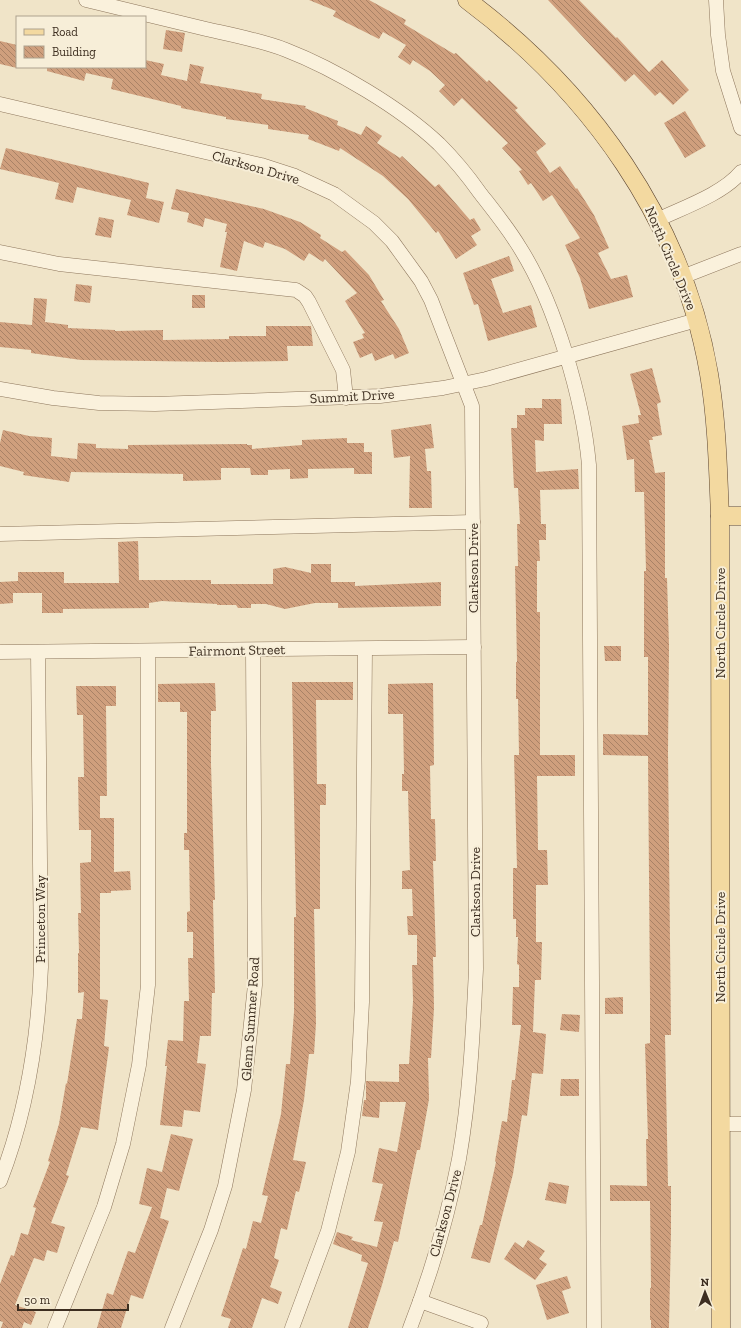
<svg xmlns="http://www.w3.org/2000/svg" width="741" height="1328" font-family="'Zilla Slab',serif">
	<defs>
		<pattern id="building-back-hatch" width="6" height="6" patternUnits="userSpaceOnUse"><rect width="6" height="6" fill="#cf9f7d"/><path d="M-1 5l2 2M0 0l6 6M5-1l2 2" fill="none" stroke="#a98266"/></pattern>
	</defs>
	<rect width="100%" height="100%" fill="#f0e4c8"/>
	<g fill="url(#building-back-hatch)">
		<path d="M309,0H369L406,20L404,24L454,54L456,53L487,82L489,80L518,108L515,110L546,144L536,152L550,173L560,166L576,189L577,188L594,215L609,248L598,253L611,279L627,275L633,297L589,309L580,278L565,245L580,238L552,195L543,201L531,183L528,185L519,171L522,170L502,148L508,143L462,98L454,106L439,91L445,85L430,71L413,60L410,65L398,57L406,45L383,32L379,39L333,16L336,11Z"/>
		<path d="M548,0H579L616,38L617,37L649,72L662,60L689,90L673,105L660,92L655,96L634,74L625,82Z"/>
		<path d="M166,30L185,33L182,52L163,49Z"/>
		<path d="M0,41L17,45V68L0,64Z"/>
		<path d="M145,60L164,64L161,75L187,81L190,64L204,67L200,83L262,94L261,99L306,106L305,108L338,121L337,125L361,135L366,126L382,136L377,143L400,158L402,156L435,187L439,184L470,220L474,218L481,230L471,236L477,245L456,259L438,231L436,233L408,199L383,176L340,148L339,151L308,139L309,135L268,129V125L226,119V117L181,108V106L111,89L113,79L86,73L84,81L47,71V67H145Z"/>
		<path d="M685,111L706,146L685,158L664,123Z"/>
		<path d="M6,148L149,183L146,198L164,202L159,223L127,215L131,200L77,187L73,203L55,199L59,183L0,169Z"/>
		<path d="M176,189L264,209L300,222L321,235L320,238L342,252L345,250L369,275L384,300L381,301L399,329L409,353L395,359L393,354L375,361L372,353L360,358L353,342L364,338L362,334L365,333L345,301L357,293L325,259L323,262L309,253L304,261L285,249L265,242L263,248L244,241L237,271L220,267L227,232H225L227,224L205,218L203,227L187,222L189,213L171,209Z"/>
		<path d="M99,217L114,220L111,238L95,235Z"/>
		<path d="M509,256L514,271L491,279L503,313L531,305L537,327L488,341L478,304L474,305L463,273Z"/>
		<path d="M76,284L92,286L90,303L74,301Z"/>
		<rect x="192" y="295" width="13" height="13"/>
		<path d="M34,298L47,299L45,322L68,325V328L115,330V331L163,330V340L229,339V336H266V326H311L313,346H287L288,361L220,362L81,360L31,353V350L0,347V322L32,325Z"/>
		<path d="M652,368L661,402L657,404L662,435L652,437L653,440H649L655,473L665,472V578H667L669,646L668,752L671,1035H665L668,1186H671V1232L669,1328H651V1320H650V1288H651L650,1201H610V1185L647,1186L646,1139H648L645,1044L650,1043V997L648,756L603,755V734L648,735V657H644V571H646L644,492H635L634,459L627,460L622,426L639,423L638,415H641L630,374Z"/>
		<path d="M542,399H561L562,424H544V441L535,440L536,472L578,469L579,489L540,490L541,524H546V540H539L540,561H537V612H540V755H575V776H537L538,850H547L548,885H536V942H542L541,980H535L533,1032L546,1034L543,1074L532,1073L527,1116L522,1115L513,1174L490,1263L471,1258L480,1225H482L496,1162L495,1161L502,1121L507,1122L512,1080H515L521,1025H512L513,987H519V965L517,964L518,937H516V919H513V868H517L514,755H519L518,699H516V662H517L515,566H518L517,524H520L518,488H514L511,428H517V415H525V408H542Z"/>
		<path d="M431,424L434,448L425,449L427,471H431L432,508H409L410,456L394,458L391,430Z"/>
		<path d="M3,430L29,436L52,438L51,456L77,459L78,443L96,444V448L128,449V445L247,444V445H252V449L302,445V440L347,438V443H364V452H372V474H354V468L308,469V478L290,479V469L268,470V475H251L250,468H221V480L183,481V474L71,472L69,482L23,475L24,472L0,466V443Z"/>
		<path d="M138,541L139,580H211V584H273V569L285,567L311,573V564H331V582H355V586L441,582V606L338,608V603H315L285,609L266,604H251V608H238L236,605H217V604L162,601L149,603V608L63,609V613H42V593H13V603L0,604V582L18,581V572H64V583H119L118,542Z"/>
		<path d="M604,646H621V661H605Z"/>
		<path d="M292,682H353V700H316L317,784H326V805H320V909H314L316,1023L314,1054H309L304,1100L293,1160L306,1162L299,1192L296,1191L287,1230L281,1228L274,1258L279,1260L270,1287L282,1292L278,1304L262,1298L252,1328H228L231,1319L221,1316L243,1248L246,1249L253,1221L261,1223L268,1196L262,1195L281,1114L286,1064H290L294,1012V917H296Z"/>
		<path d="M215,683L216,711H211V764L215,900H213L215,993H212L211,1036H200L197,1063L206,1064L200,1112L184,1110L182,1127L160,1125L167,1066H165L168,1040L183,1041L184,1001H189L188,958H193V932H187V912L190,911L189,850H184V833H187V712H180V702H158V684Z"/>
		<path d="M433,683L434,765L430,766L431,819H435L436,861H433L436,957H433L434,1008L431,1058H428L429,1099L420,1150H417L398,1242L394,1241L382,1285L368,1328H348L368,1263L361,1261L362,1255L333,1244L337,1232L353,1237L351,1240L377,1247L383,1222L374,1221L383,1184L372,1182L379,1148L397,1152L406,1102H380L379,1118L362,1116L364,1100H366V1081L399,1082V1064H409L413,1001L412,965H417V935H408L407,916H413L412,889H402V871L410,870L408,791H402V774H404L403,714H388V684Z"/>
		<path d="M76,686H116V706H106L107,796H100V818H114V872L130,871L131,890L111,891V893H100V999L108,1000L104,1046L109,1047L98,1130L81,1127L66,1175L69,1176L51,1223L65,1227L57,1253L47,1250L44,1261L34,1258L15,1305L36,1312L31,1325L24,1322L22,1328H1L3,1322L0,1321V1284L11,1255L14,1256L21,1233L28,1235L36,1208L33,1207L50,1162L48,1161L59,1124L66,1083L67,1084L77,1019H82L84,992L78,993V953H79L78,913H81L80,863L91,862V830H79L78,777H84L83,715H77Z"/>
		<path d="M623,997V1014H605V998Z"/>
		<path d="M562,1014L580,1015L579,1032L560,1030Z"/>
		<path d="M561,1079H579V1096H560Z"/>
		<path d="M171,1134L193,1139L179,1191L167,1188L160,1218L169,1221L143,1299L131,1295L121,1328H97L107,1293L113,1295L128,1251L135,1253L152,1207L139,1204L147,1168L162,1172Z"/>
		<path d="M549,1182L569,1186L566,1204L545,1200Z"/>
		<path d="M528,1240L545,1251L539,1259L547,1264L535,1280L504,1259L515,1242L523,1248Z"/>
		<path d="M567,1276L571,1288L562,1291L569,1313L547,1320L536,1285Z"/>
	</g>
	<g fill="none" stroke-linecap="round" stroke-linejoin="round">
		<g stroke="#8d765c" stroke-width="15">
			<g id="minor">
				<path d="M86,0C126,10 166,19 206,29C233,35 260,40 286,50C335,69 401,108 439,144C454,159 468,176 480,193C494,211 508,228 520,248C555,303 583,399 589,465L594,1328"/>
				<path d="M716,0L718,35L723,71L741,128"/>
				<path d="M0,104L261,165L295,176L334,194L374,223L392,241L421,281L431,300L472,406L476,969C473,1032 470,1096 459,1159C448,1216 431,1274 410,1328"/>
				<path d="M657,220C682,208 723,194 741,172"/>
				<path d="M0,252L59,264L296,290L305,296L309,302L343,370L346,398"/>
				<path d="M682,277L741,254"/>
				<path d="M0,389L53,398L99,403L155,404L380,396L443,388L486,379L697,320"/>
				<path d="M0,534L473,522"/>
				<path d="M0,652L474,647"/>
				<path d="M720,1124H741"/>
				<path d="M0,1181C27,1112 38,1040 41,967L38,652"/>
				<path d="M420,1301L481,1323"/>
				<path d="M55,1328L104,1207L123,1144L139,1065L148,985V651"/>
				<path d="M172,1328L211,1230L225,1186L244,1090L255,985L253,651"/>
				<path d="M292,1328L328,1231L348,1152L358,1081L362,1002L365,649"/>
			</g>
		</g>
		<g stroke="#5b4430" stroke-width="19">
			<g id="major">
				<path d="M467,0C590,92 683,221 709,374C717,421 718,469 720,516L721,1328"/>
				<path d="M720,516H741"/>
			</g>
		</g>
		<use href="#minor" stroke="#faf1dc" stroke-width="14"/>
		<use href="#major" stroke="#f3d9a0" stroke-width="18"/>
	</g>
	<g text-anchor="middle" stroke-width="4" stroke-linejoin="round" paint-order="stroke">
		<g font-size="14" fill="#3d2e20" stroke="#f7eed8">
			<text transform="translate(256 167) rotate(16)" y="5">Clarkson Drive</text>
			<text transform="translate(671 258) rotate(67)" y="5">North Circle Drive</text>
			<text transform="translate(352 396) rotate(-3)" y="5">Summit Drive</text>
			<text transform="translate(473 568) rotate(-90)" y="5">Clarkson Drive</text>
			<text transform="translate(720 623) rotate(-90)" y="5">North Circle Drive</text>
			<text transform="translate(237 650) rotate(-1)" y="5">Fairmont Street</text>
			<text transform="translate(475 892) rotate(-90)" y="5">Clarkson Drive</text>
			<text transform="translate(40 919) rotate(-90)" y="5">Princeton Way</text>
			<text transform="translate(720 947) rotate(-90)" y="5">North Circle Drive</text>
			<text transform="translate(250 1019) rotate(-86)" y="5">Glenn Summer Road</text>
			<text transform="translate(445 1213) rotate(-75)" y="5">Clarkson Drive</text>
		</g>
	</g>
	<rect x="16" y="16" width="130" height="52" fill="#f7eed8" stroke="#ada18e"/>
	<rect x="24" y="29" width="20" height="6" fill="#f3d9a0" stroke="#ada18e"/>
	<text x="52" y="36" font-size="12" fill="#3d2e20">Road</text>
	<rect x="24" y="46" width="20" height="12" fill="url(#building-back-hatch)" stroke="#ada18e"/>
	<text x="52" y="56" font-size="12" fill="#3d2e20">Building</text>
	<g transform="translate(705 1292) rotate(359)" stroke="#f7eed8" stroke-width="3" paint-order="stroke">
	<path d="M0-3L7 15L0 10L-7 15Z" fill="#3d2e20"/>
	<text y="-6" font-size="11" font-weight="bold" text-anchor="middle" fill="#3d2e20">N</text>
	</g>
	<path d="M18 1304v6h110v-6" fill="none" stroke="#3d2e20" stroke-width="2"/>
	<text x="24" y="1304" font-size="12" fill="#3d2e20" stroke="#f7eed8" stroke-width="3" paint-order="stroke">50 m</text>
</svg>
